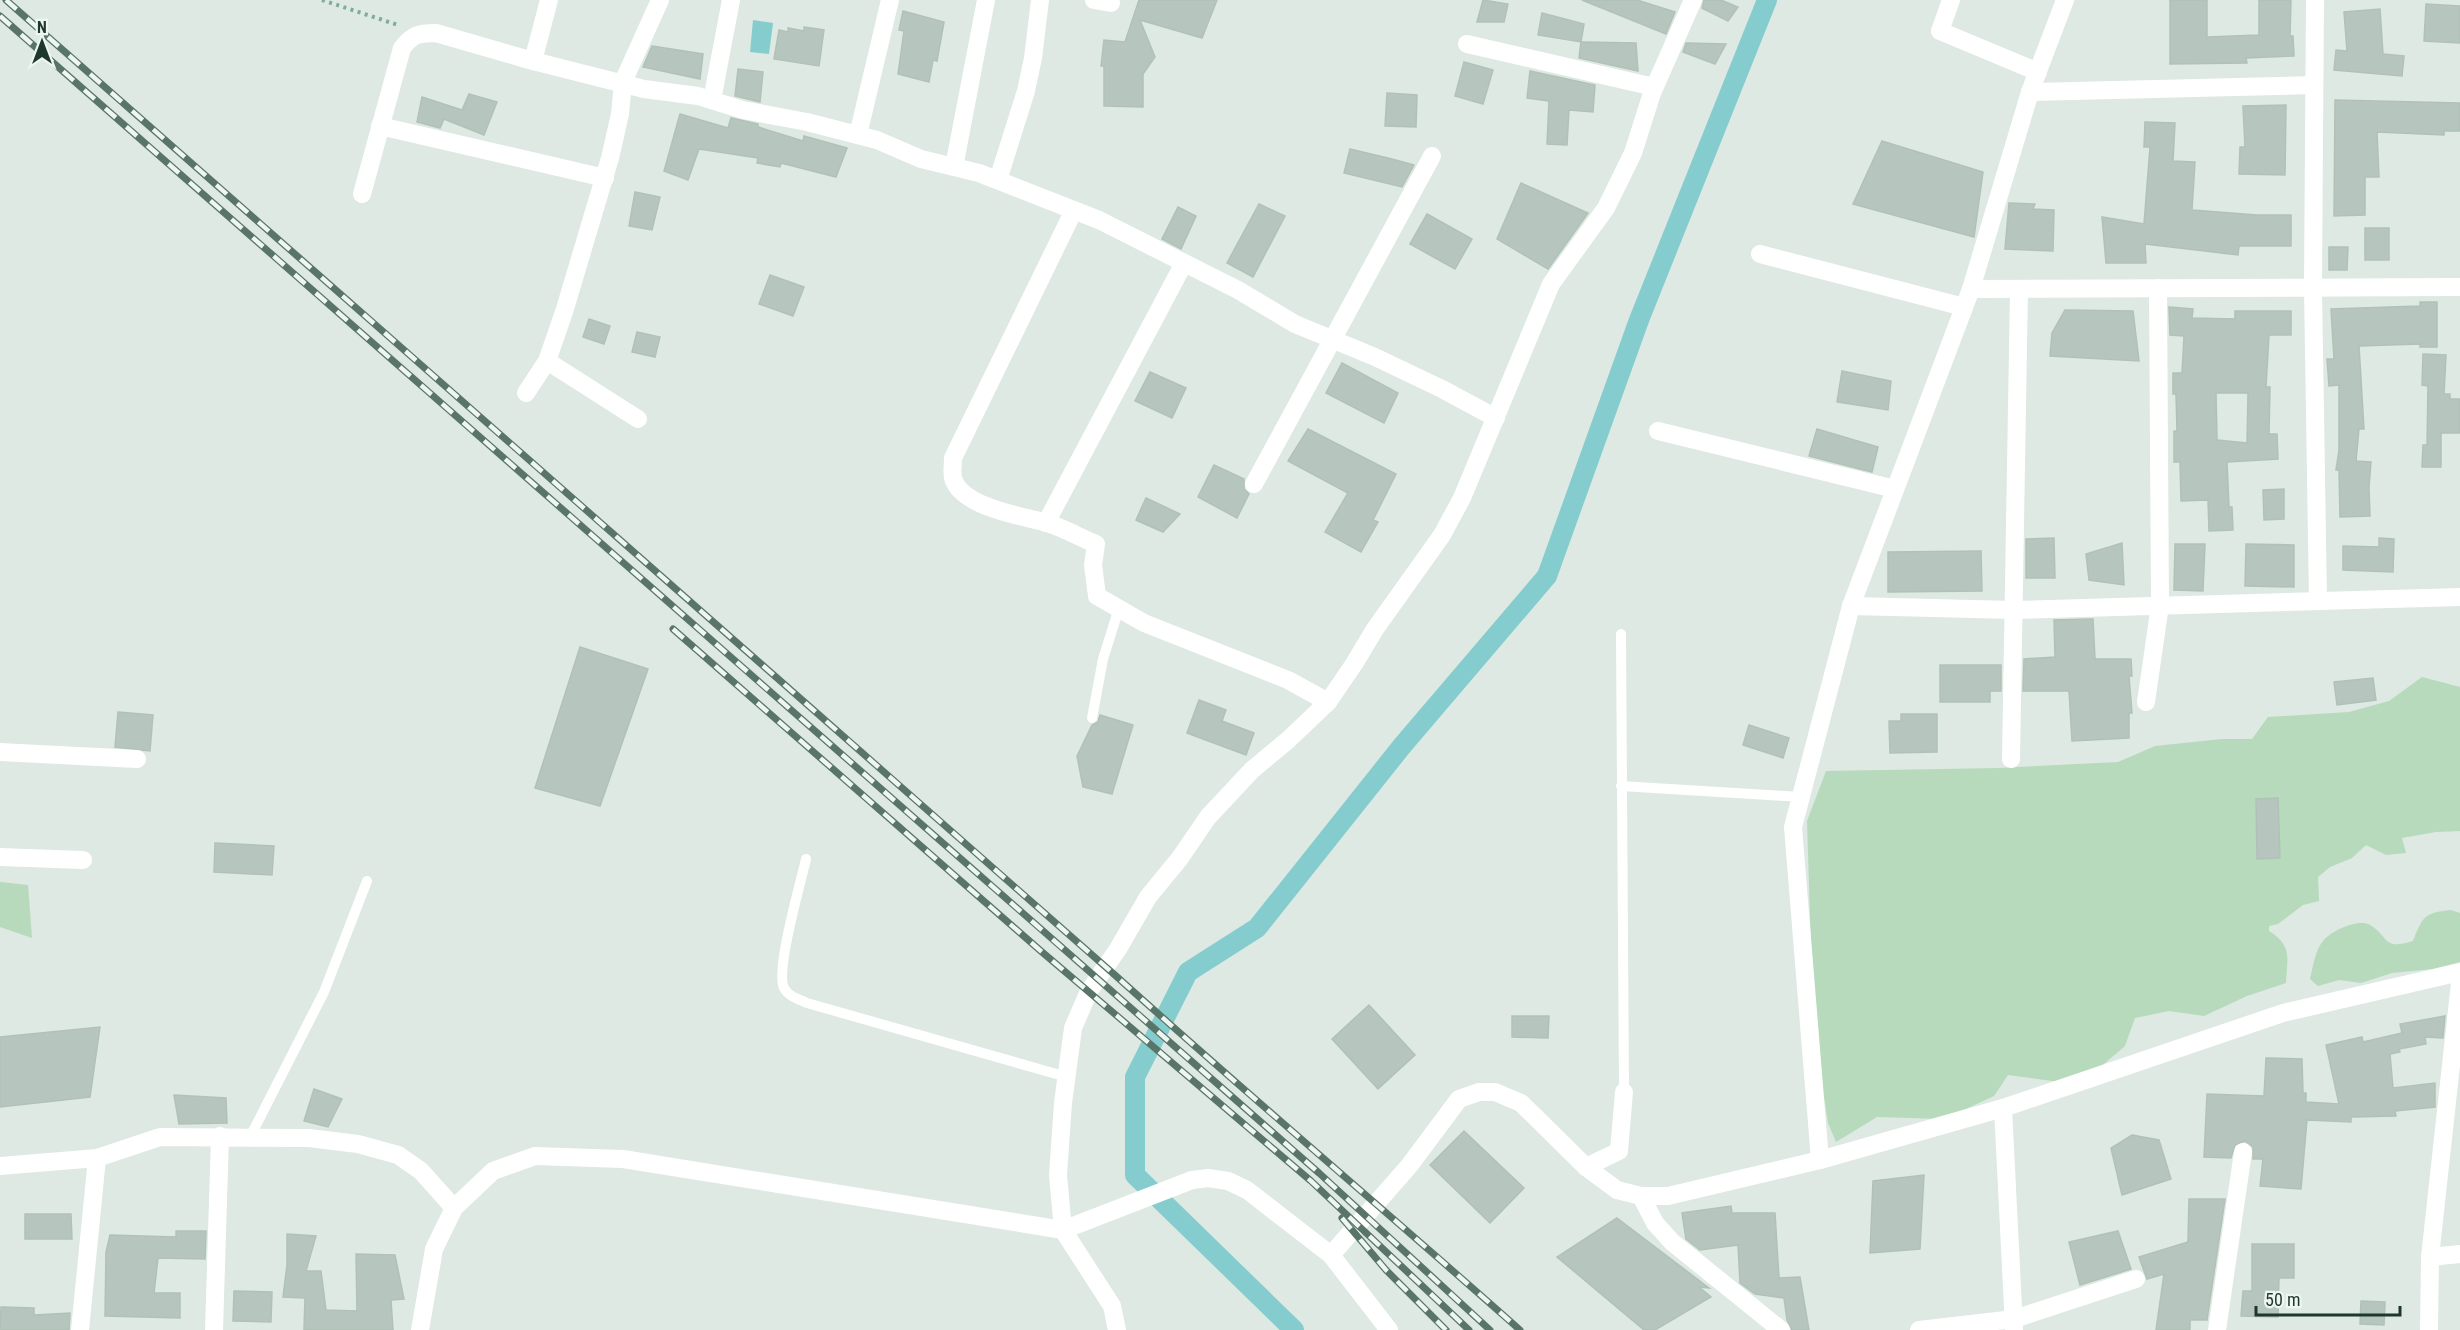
<svg xmlns="http://www.w3.org/2000/svg" width="2460" height="1330" font-family="'Roboto Condensed',sans-serif">
	<rect width="100%" height="100%" fill="#dde9e2"/>
	<g fill="#b6dabb">
		<path d="M2422,677L2460,687V831L2436,832L2402,838L2406,853L2386,855L2366,845L2352,858L2330,867L2318,877L2319,901L2303,905L2278,924L2269,926V931C2293,946 2287,958 2286,983L2247,996L2204,1016L2169,1011L2135,1018L2125,1046L2092,1074L2060,1082L2008,1075L1994,1096L1944,1119L1877,1117L1836,1142L1828,1123L1814,1032L1810,917L1807,821L1826,771L2000,768L2118,762L2155,746L2222,739H2252L2268,717L2349,712L2389,701Z"/>
		<path d="M0,882L28,885L32,938L0,927Z"/>
		<path d="M2451,910L2460,913V962L2433,969L2392,973L2361,983L2339,980L2318,986L2310,979C2313,967 2315,949 2324,940C2331,931 2359,918 2370,925C2389,936 2382,951 2413,941C2423,916 2424,913 2451,910Z"/>
	</g>
	<path fill="#85ccce" d="M753,20L773,23L769,54L750,52Z"/>
	<g fill="none" stroke-linecap="round" stroke-linejoin="round">
		<path stroke="#85ccce" stroke-width="20" d="M1294,1330L1135,1175V1077L1188,972L1257,928L1402,746L1547,576L1639,320L1767,0"/>
	</g>
	<g fill="#b6c6be" stroke="#b0c2b8" stroke-width="1.5" fill-rule="evenodd">
		<path d="M1139,0H1217L1202,38L1140,20L1155,57L1143,74V107L1104,106V66H1101L1104,40L1125,42Z"/>
		<path d="M1483,0L1508,4L1504,22H1477Z"/>
		<path d="M1582,0H1637L1675,12L1666,34Z"/>
		<path d="M1704,0H1721L1738,7L1728,21L1702,8Z"/>
		<path d="M2170,0H2207V37L2259,35V0H2291L2290,36H2293L2294,56L2246,58L2247,63L2170,64Z"/>
		<path d="M2426,4L2460,6V43L2424,41Z"/>
		<path d="M2380,9L2383,54L2404,56L2402,76L2334,70L2336,50L2347,51L2344,12Z"/>
		<path d="M903,11L944,22L937,61L933,60L929,82L898,74L904,31L899,30Z"/>
		<path d="M1542,13L1584,24L1581,42L1538,35Z"/>
		<path d="M804,27L824,30L819,66L774,59L779,30L788,32V28L804,31Z"/>
		<path d="M1581,42L1636,43L1638,71L1579,58Z"/>
		<path d="M1686,43L1726,44L1715,64L1683,52Z"/>
		<path d="M652,46L703,54L700,79L643,67Z"/>
		<path d="M1464,62L1493,70L1483,104L1455,96Z"/>
		<path d="M738,69L763,72L760,102L735,96Z"/>
		<path d="M1530,71L1595,85L1593,112L1569,110L1567,145L1547,144L1549,101L1527,98Z"/>
		<path d="M1387,93L1417,95L1416,127L1385,126Z"/>
		<path d="M469,94L497,102L484,135L444,119L440,128L417,122L422,97L462,110Z"/>
		<path d="M2335,100L2460,103V131H2444V135L2377,132L2379,177H2365V215L2334,216Z"/>
		<path d="M2286,105L2285,175L2239,174L2240,147H2245L2243,106Z"/>
		<path d="M680,114L728,128L731,118L758,124V127L803,141L804,136L847,148L836,177L781,163L780,167L757,163L758,158L699,149L688,180L664,171Z"/>
		<path d="M2145,122L2175,123L2173,161L2195,162L2192,210L2257,215H2291V246H2239L2238,255L2145,244L2146,263H2106L2102,217L2144,224L2150,147H2144Z"/>
		<path d="M1882,141L1983,172L1974,237L1853,204Z"/>
		<path d="M1350,149L1392,159L1414,165L1402,187L1344,173Z"/>
		<path d="M1521,183L1588,213L1548,269L1497,239Z"/>
		<path d="M635,192L660,197L652,230L629,226Z"/>
		<path d="M2009,203L2035,204L2033,209L2054,210L2053,251L2005,249Z"/>
		<path d="M1259,204L1285,216L1253,277L1227,263Z"/>
		<path d="M1178,207L1196,216L1181,249L1162,239Z"/>
		<path d="M1427,214L1472,239L1455,269L1410,244Z"/>
		<rect x="2365" y="228" width="24" height="32"/>
		<path d="M2329,247H2348L2347,270H2329Z"/>
		<path d="M770,275L804,287L793,316L759,304Z"/>
		<path d="M2420,302H2437V347H2420V344L2359,346L2364,429H2359L2356,461L2371,462L2369,487L2370,516L2340,517L2339,470H2336L2339,450V385L2329,386L2327,359H2334L2331,309L2420,306Z"/>
		<path d="M2169,307L2193,309L2192,318L2235,319V311H2291V335H2269L2266,387H2270L2269,434H2277L2278,459L2227,462L2229,507H2232L2233,530L2209,531L2208,500L2181,501L2180,462H2174V431H2177L2176,394H2173V373H2182L2184,336L2170,335ZM2216,393H2248L2247,443L2217,440Z"/>
		<path d="M2065,310L2133,311L2139,361L2050,356L2052,333Z"/>
		<path d="M589,319L610,326L604,344L583,337Z"/>
		<path d="M637,332L660,337L655,357L632,352Z"/>
		<path d="M2423,354L2446,355L2444,394H2450V399H2460V433H2441V467H2422L2423,445H2427L2428,386L2422,385Z"/>
		<path d="M1342,363L1398,393L1384,423L1326,393Z"/>
		<path d="M1842,371L1891,381L1888,410L1837,402Z"/>
		<path d="M1150,372L1186,388L1172,418L1135,401Z"/>
		<path d="M1308,429L1396,474L1373,520L1378,522L1361,552L1325,532L1348,493L1288,461Z"/>
		<path d="M1817,429L1878,447L1872,472L1809,456Z"/>
		<path d="M1214,465L1244,479V489L1249,494L1237,518L1198,497Z"/>
		<path d="M2284,489V519L2264,520L2263,490Z"/>
		<path d="M1146,498L1180,514L1163,532L1136,520Z"/>
		<path d="M2054,538L2055,578H2026V539Z"/>
		<path d="M2379,538L2394,539L2393,572L2343,570V546L2379,547Z"/>
		<path d="M2122,543L2124,585L2089,580L2086,554Z"/>
		<path d="M2175,544H2205L2203,591L2174,590Z"/>
		<path d="M2246,544L2294,545V587L2245,586Z"/>
		<path d="M1981,551L1982,591L1888,592V552Z"/>
		<path d="M2093,619L2095,659H2131L2132,676H2129L2132,713H2129V738L2072,741L2069,691H2023L2024,659L2055,657L2054,620Z"/>
		<path d="M580,647L648,669L600,806L535,788Z"/>
		<path d="M1940,665H2001V691H1990V702H1940Z"/>
		<path d="M2373,678L2376,700L2337,705L2334,682Z"/>
		<path d="M1199,700L1226,710L1222,721L1254,733L1246,755L1187,733Z"/>
		<path d="M118,712L153,715L150,751L115,747Z"/>
		<path d="M1901,714H1937V752L1890,753L1889,721H1901Z"/>
		<path d="M1100,715L1133,725L1112,794L1083,787L1077,756L1092,725L1098,722Z"/>
		<path d="M1749,725L1789,738L1783,758L1743,745Z"/>
		<path d="M2278,798L2280,858L2257,859L2256,799Z"/>
		<path d="M215,843L274,846L272,875L214,872Z"/>
		<path d="M1369,1005L1415,1055L1378,1089L1332,1039Z"/>
		<path d="M1512,1016H1549L1548,1038L1512,1037Z"/>
		<path d="M2445,1016L2443,1038L2425,1037L2426,1044L2399,1049L2400,1052L2390,1054L2393,1088L2435,1083V1107L2395,1111L2396,1116L2351,1117V1122L2307,1120L2301,1189L2260,1186L2263,1159H2253V1147L2245,1141L2235,1145L2231,1158L2204,1157L2207,1094L2264,1096L2266,1058L2302,1059L2303,1093H2306V1102L2339,1104L2326,1045L2362,1037L2363,1042L2402,1033L2400,1024Z"/>
		<path d="M100,1027L90,1097L0,1107V1037Z"/>
		<path d="M314,1089L342,1099L328,1127L304,1121Z"/>
		<path d="M174,1095L226,1098L227,1123L179,1124Z"/>
		<path d="M1464,1131L1524,1188L1490,1223L1430,1165Z"/>
		<path d="M2132,1135L2159,1140L2171,1179L2122,1195L2111,1148Z"/>
		<path d="M1924,1175L1920,1249L1870,1253L1873,1181Z"/>
		<path d="M2189,1199H2225L2207,1320H2190V1330H2156L2164,1274L2147,1279L2139,1257L2188,1242Z"/>
		<path d="M1731,1206L1732,1213H1775L1779,1278L1800,1277L1809,1330H1792L1787,1320L1784,1298L1755,1294L1740,1283L1738,1245L1700,1250L1686,1239L1682,1213Z"/>
		<path d="M25,1214H71L72,1239H25Z"/>
		<path d="M1617,1218L1709,1288L1699,1287L1711,1297L1655,1330H1644L1557,1257Z"/>
		<path d="M176,1231H206L205,1259L158,1258L154,1293H180V1318L105,1316L106,1252L110,1235L176,1237Z"/>
		<path d="M2118,1231L2131,1269L2080,1285L2069,1242Z"/>
		<path d="M287,1234L316,1236L306,1271H321L326,1310L357,1311L356,1254L395,1255L404,1299L391,1300L393,1330H304L305,1298L283,1297L287,1265Z"/>
		<path d="M2252,1244H2294V1278H2279L2278,1317L2241,1316L2243,1291H2252Z"/>
		<path d="M234,1291L272,1292L271,1322L233,1321Z"/>
		<path d="M2361,1301L2385,1302L2384,1325L2360,1324Z"/>
		<path d="M1,1307L34,1308V1315L70,1313L69,1330H0Z"/>
	</g>
	<g fill="none" stroke-linecap="round" stroke-linejoin="round">
		<path stroke="#7eac98" stroke-width="4" stroke-dasharray="3 4.5" stroke-linecap="butt" d="M322,0L398,25"/>
		<g stroke="#fff" stroke-width="10">
			<path d="M1621,634L1624,1092"/>
			<path d="M1092,718L1103,659L1119,608"/>
			<path d="M1621,786L1801,797"/>
			<path d="M806,859C801,882 775,971 784,988C789,997 799,999 807,1003L1067,1077"/>
			<path d="M250,1137L324,992L367,881"/>
		</g>
		<g stroke="#fff" stroke-width="18">
			<path d="M1094,0L1111,3"/>
			<path d="M1951,0L1940,31L2038,72"/>
			<path d="M2315,0L2313,288L2318,601"/>
			<path d="M1467,44L1654,87"/>
			<path d="M533,61L549,0"/>
			<path d="M2030,92L2314,85"/>
			<path d="M712,100L731,0"/>
			<path d="M380,126L605,178"/>
			<path d="M858,135L890,0"/>
			<path d="M954,167L986,0"/>
			<path d="M998,180L1026,91L1033,58L1040,0"/>
			<path d="M362,194L402,48C413,34 419,33 436,33L533,61L644,89L698,96L743,110L807,122L877,140L921,159L979,173L1099,220L1238,290L1295,324L1375,357L1442,389L1496,418"/>
			<path d="M1074,210L953,458C953,466 951,474 954,481C965,507 1020,516 1044,522C1062,527 1079,537 1096,544L1093,565L1097,596L1144,623L1288,680L1328,702"/>
			<path d="M1760,254L1964,307"/>
			<path d="M1971,289L2460,287"/>
			<path d="M547,361L638,419"/>
			<path d="M526,393L547,361L564,312L610,158L620,114L623,82L660,0"/>
			<path d="M1658,431L1895,489"/>
			<path d="M1254,484L1432,156"/>
			<path d="M1046,523L1184,263"/>
			<path d="M1851,606L2014,610L2460,597"/>
			<path d="M2146,702L2160,605L2158,288"/>
			<path d="M0,752L137,759"/>
			<path d="M2011,759L2019,289"/>
			<path d="M0,857L83,860"/>
			<path d="M2003,1108L2014,1328"/>
			<path d="M1820,1160L1793,827L1851,606L1971,289L2030,92L2065,0"/>
			<path d="M0,1166L97,1158L160,1137L309,1138L358,1144L398,1155L421,1171L454,1208"/>
			<path d="M1586,1167L1619,1151L1624,1092"/>
			<path d="M1641,1196L1655,1223L1672,1242L1781,1330"/>
			<path d="M1331,1255L1409,1166L1459,1099L1479,1092H1495L1521,1103L1586,1167L1617,1190L1641,1196H1668L1820,1160L2003,1108L2283,1013L2460,972"/>
			<path d="M2430,1257L2460,1254"/>
			<path d="M80,1330L97,1158"/>
			<path d="M214,1330L220,1136"/>
			<path d="M420,1330L434,1249L454,1208L493,1171L535,1156L623,1159L1063,1230L1192,1180L1208,1178L1228,1181L1247,1190L1331,1255L1389,1330"/>
			<path d="M1117,1330L1112,1306L1063,1230L1058,1175L1063,1103L1073,1028L1089,991L1118,949L1148,897L1180,858L1208,817L1252,770L1288,740L1328,702L1354,664L1375,629L1442,535L1462,498L1551,284L1606,208L1633,153L1652,93L1693,0"/>
			<path d="M1919,1330L2014,1319L2136,1279"/>
			<path d="M2217,1330L2243,1152"/>
			<path d="M2429,1330L2430,1257L2460,983"/>
		</g>
		<g stroke="#597469" stroke-width="7">
			<g id="rail">
				<path d="M6,0L1116,976C1249,1096 1386,1211 1520,1330"/>
				<path d="M0,16L1319,1173L1490,1330"/>
				<path d="M673,629L1042,952L1311,1181L1469,1330"/>
				<path d="M1342,1218L1386,1270L1446,1330"/>
			</g>
		</g>
		<use href="#rail" stroke="#edf6f0" stroke-width="4.5" stroke-dasharray="14" stroke-linecap="butt"/>
	</g>
	<g transform="translate(42 42)" stroke="#edf6f0" stroke-width="4.5" paint-order="stroke">
	<path d="M0-4.5L10 22L0 15L-10 22Z" fill="#1f382e"/>
	<text y="-9" font-size="16" font-weight="bold" text-anchor="middle" fill="#1f382e">N</text>
	</g>
	<path d="M2256 1306v9h144v-9" fill="none" stroke="#1f382e" stroke-width="3"/>
	<text x="2265" y="1306" font-size="18" fill="#1f382e" stroke="#edf6f0" stroke-width="4.5" paint-order="stroke">50 m</text>
</svg>
